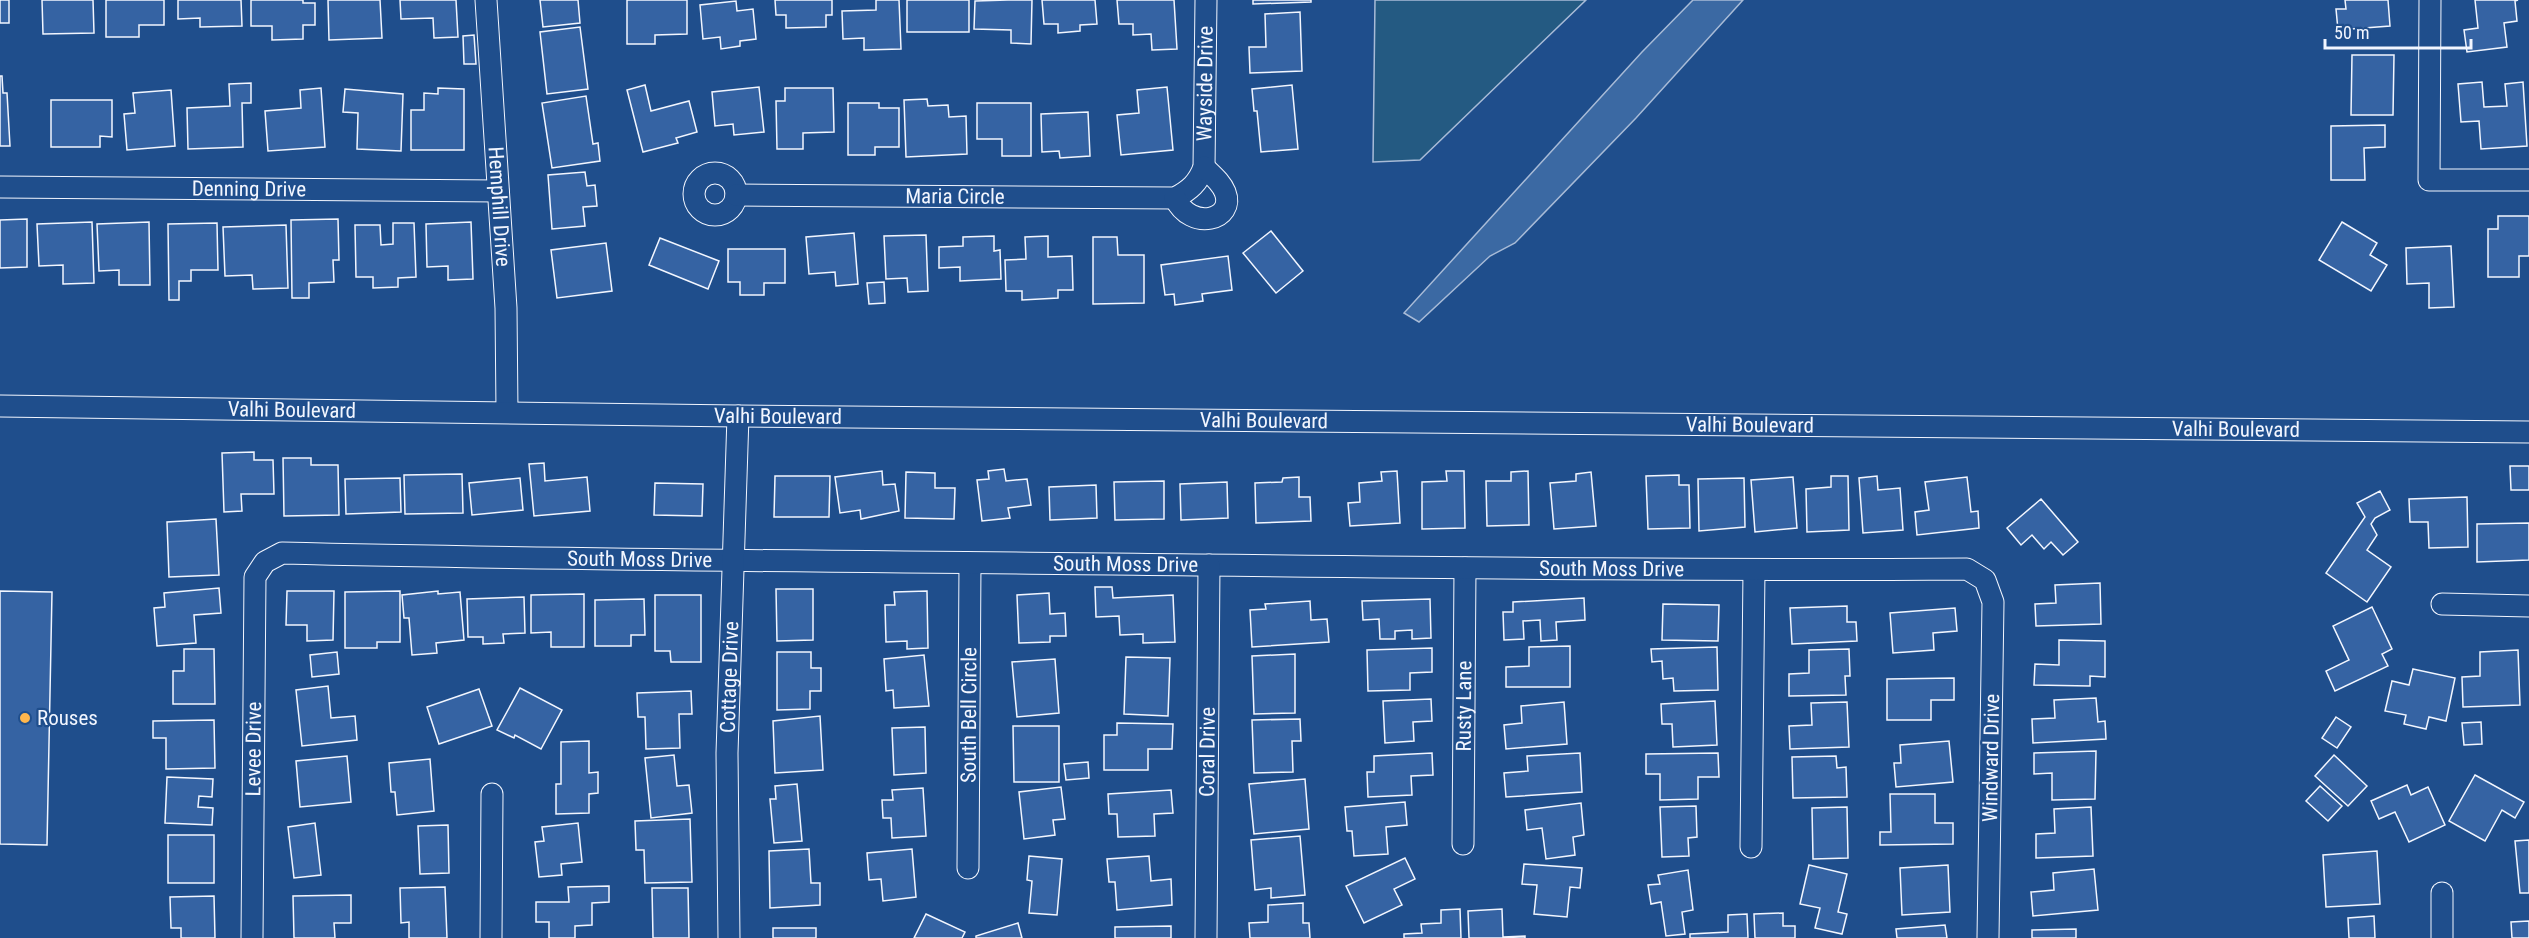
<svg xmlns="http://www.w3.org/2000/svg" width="2529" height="938" font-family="'Roboto Condensed',sans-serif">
	<rect width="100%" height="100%" fill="#1f4e8c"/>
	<path fill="#245a82" stroke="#a8bbd7" stroke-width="1.5" d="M1375,0H1586L1420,160L1373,162Z"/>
	<path fill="#3b69a3" stroke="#a8bbd7" stroke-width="1.5" d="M1693,0H1743L1636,118L1515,243L1490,256L1419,322L1404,313L1642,52Z"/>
	<g fill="#3563a3" stroke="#f2f6ff" stroke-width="1.5">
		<rect x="0" y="0" width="9" height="23"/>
		<path d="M42,0H93L94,33L43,34Z"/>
		<path d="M106,0H164V25H139V37H106Z"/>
		<path d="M178,0H241L242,26L200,27V18L178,19Z"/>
		<path d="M251,0H303V3H315V25H303V39L272,40V26H251Z"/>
		<path d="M328,0H380L382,38L329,40Z"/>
		<path d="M400,0H456L458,37L434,38L433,18L401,19Z"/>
		<path d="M540,0H578L580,23L543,27Z"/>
		<path d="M627,0H687V34L655,35V44H627Z"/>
		<path d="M775,0H832V15H826V27L786,28V15H776Z"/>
		<path d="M876,0H899L901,49L864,50V38L843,39L842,11L876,10Z"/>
		<rect x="907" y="0" width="62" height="32"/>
		<path d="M1008,0H1032L1031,44L1011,43V30L974,29L975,1Z"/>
		<path d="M1042,0H1095L1097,24L1080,25V31L1058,33V24H1044Z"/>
		<path d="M1117,0H1174L1177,49L1152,50L1151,34L1133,35V24H1119Z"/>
		<path d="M1253,0H1311V2L1253,4Z"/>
		<path d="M2345,0H2388L2390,26L2338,30L2336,9H2346Z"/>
		<path d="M2475,0H2518L2515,1L2517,21L2504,23L2507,47L2467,52L2464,30L2478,28Z"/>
		<path d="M736,1L737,11L753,9L756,39L740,41V46L721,49L720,37L703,39L700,5Z"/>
		<path d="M1300,12L1302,71L1250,73L1249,47H1266L1265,14Z"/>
		<path d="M580,27L588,89L547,94L540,32Z"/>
		<path d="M474,35L476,64H464L463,36Z"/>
		<path d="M2352,55H2394L2393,115H2351Z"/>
		<path d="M0,76H2L3,93H7L10,146H0Z"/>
		<path d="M2482,82L2484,107L2507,106L2505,84L2523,82L2527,146L2481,149L2479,121L2461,122L2458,84Z"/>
		<path d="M251,83V103H242L243,147L188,149L187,108L230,106L229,84Z"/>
		<path d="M645,85L651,111L689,101L697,132L676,138L678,143L643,152L627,90Z"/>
		<path d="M1292,85L1298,149L1261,152L1257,111H1254L1252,89Z"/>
		<path d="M759,87L764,132L734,135L733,124L715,126L712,92Z"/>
		<path d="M1167,87L1173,150L1121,155L1117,115L1139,113L1137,90Z"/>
		<path d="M321,88L325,147L268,151L265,111L301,108L300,90Z"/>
		<path d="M438,88L464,89V150H411V110H424V93L438,94Z"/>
		<path d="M785,88H833L834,132L803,133V149H777L776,101H785Z"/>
		<path d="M345,89L403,94L401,151L357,149L358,113L343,112Z"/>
		<path d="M171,90L175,146L127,150L124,114L135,113L133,93Z"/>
		<path d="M586,96L593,144L598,143L600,161L552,168L542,103Z"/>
		<path d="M927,99L928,106L948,105L949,117L966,116L967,154L906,157L904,100Z"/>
		<path d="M51,100H112V137L100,136V147H51Z"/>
		<path d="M848,103H879V108H899V147H875V155H848Z"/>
		<path d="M977,103H1031V156H1002V139H977Z"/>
		<path d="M1088,112L1090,156L1060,158L1059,151L1042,152L1041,114Z"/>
		<path d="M2385,125V147L2364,148L2365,180H2331V126Z"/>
		<path d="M585,172L587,186L595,185L597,206L583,207L585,226L552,229L548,175Z"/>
		<path d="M2498,216H2529V256H2519V277H2488V229H2498Z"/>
		<path d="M27,219V267L0,268V220Z"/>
		<path d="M338,219L339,260H333L334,282L309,283V298H292L291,220Z"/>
		<path d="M92,222L94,283L63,284V265L39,266L37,224Z"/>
		<path d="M149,222L150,285H119V270L99,271L97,224Z"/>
		<path d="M471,222L473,279L448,280V266L427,267L426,224Z"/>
		<path d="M2342,222L2377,243L2370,255L2387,265L2371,291L2319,260Z"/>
		<path d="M217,223L218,270H191V281H179V300H169L168,224Z"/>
		<path d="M393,223H414L416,277L398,278V287L373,288V277H356L355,225H380L381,245L393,244Z"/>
		<path d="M286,225L288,288L253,289L252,275L225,276L223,227Z"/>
		<path d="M1271,231L1303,271L1276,293L1243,253Z"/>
		<path d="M854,233L858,284L836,286L835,272L809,274L806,237Z"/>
		<path d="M926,235L928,291L908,292L907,278L886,279L884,236Z"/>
		<path d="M994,236V251L1000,250L1001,279L960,281V267L939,268V247L963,246V237Z"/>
		<path d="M1048,236V257L1072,256L1073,290H1058V298L1022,300V291H1006L1005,260L1026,259L1025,237Z"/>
		<path d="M1093,237H1117L1118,255H1144V303L1093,304Z"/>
		<path d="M660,238L719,261L708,289L649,265Z"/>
		<path d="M606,243L612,291L557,298L551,250Z"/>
		<path d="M2451,246L2454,307L2429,308V283L2407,284L2406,248Z"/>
		<path d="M728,249H785V283H764V295H740V282H728Z"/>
		<path d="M1228,256L1232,290L1202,294L1203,301L1175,305L1174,294L1165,295L1161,265Z"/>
		<path d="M884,282L885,303L869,304L867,283Z"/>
		<path d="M254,452V460H273L274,494H241L242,511L224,512L222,453Z"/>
		<path d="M283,458H311V465H338L339,515L284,516Z"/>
		<path d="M544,463L545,481L587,477L590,511L534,516L529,464Z"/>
		<path d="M2510,466H2529V490H2511Z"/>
		<path d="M1004,469L1006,481L1027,479L1031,505L1008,508L1010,518L982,521L977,480L989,479L988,471Z"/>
		<path d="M882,471L883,485L895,484L899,511L861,519L860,510L840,513L835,477Z"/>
		<path d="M1397,471L1400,523L1350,526L1348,503L1360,502L1359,483L1382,481L1381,472Z"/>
		<path d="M1446,471H1464L1465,528L1422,529V482L1447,481Z"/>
		<path d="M1528,471L1529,525L1487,526L1486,481H1511V472Z"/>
		<path d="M906,472L935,473V488H955L954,519L905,518Z"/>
		<path d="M1591,472L1596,526L1554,529L1550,483L1576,481V474Z"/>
		<path d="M462,474L463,513L405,514L404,475Z"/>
		<path d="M1679,475V485H1689L1690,528L1648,529L1646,476Z"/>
		<path d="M775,476H830L829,517H774Z"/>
		<path d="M1831,476H1848L1849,530L1807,532L1806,489L1831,487Z"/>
		<path d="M1877,476L1878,490L1900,488L1903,530L1863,533L1859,478Z"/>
		<path d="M1299,477V497H1310L1311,521L1256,523L1255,483L1282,482L1283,478Z"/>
		<path d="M1793,477L1797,528L1755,532L1751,480Z"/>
		<path d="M1967,477L1971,512L1978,511L1979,528L1917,535L1915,512L1929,510L1925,482Z"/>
		<path d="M400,478L401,512L346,514L345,479Z"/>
		<path d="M520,478L523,510L472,515L469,483Z"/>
		<path d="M1744,478L1745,527L1699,531L1698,479Z"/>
		<path d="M1164,481V519L1115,520L1114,482Z"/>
		<path d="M1227,482L1228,518L1181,520L1180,484Z"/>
		<path d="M655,483L703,484L702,516L654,515Z"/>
		<path d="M1096,485L1097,518L1050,520L1049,487Z"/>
		<path d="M2380,491L2390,510L2375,518L2371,524L2377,535L2367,550L2391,567L2367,602L2326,573L2365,517L2357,503Z"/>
		<path d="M2467,497L2468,547L2429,548L2428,522H2410L2409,499Z"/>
		<path d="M2041,499L2078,542L2063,555L2051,542L2044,549L2032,535L2021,545L2007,528Z"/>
		<path d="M216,519L219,575L169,577L167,522Z"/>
		<path d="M2529,523V560L2477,562V524Z"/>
		<path d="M2100,583L2101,624L2036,626L2035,604L2056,603L2055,585Z"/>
		<path d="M1095,587H1112L1113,598L1173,595L1175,642L1143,643V634L1120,635L1119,616L1096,617Z"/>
		<path d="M219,588L221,613L194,615L196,643L157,646L154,608L165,607L164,593Z"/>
		<path d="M776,589H813V640L777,641Z"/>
		<path d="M0,591L52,592L47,845L0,844Z"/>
		<path d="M287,591H334L333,640L307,641V625H286Z"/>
		<path d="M400,591V642H377V648H345V592Z"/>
		<path d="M438,591V594L460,592L464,640L436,643L437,653L412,655L409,618H404L402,595Z"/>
		<path d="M927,591L928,648L907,649V641L886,642L885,605H895L894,592Z"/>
		<path d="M1049,593L1050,614L1065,613L1066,636H1050V642L1019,643L1017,595Z"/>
		<path d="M584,594V647H551V632L531,633V595Z"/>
		<path d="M655,595H701V662H671L670,651H655Z"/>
		<path d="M524,597L525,633L503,634L504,643L483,644V637H468L467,599Z"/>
		<path d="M1584,598L1585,620L1556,622L1557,640L1541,641L1540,620L1523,621L1524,639L1504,640L1503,612H1513V602Z"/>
		<path d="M644,599L645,635H631V646H595V600Z"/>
		<path d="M1430,599L1431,638L1412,639V630L1395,631V639H1380L1379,619L1363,620L1362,601Z"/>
		<path d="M1310,601L1311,620L1327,619L1329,642L1252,647L1250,610L1266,609L1265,604Z"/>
		<path d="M1663,604L1719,605L1718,641L1662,640Z"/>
		<path d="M1847,606V622H1856L1857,641L1792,644L1790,608Z"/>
		<path d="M2372,607L2392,649L2382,654L2388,666L2335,691L2326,671L2349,660L2333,626Z"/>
		<path d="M1955,608L1957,631L1933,633L1934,650L1893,653L1890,613Z"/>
		<path d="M2059,640L2105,641V677L2090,676V686L2034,685L2035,664L2059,665Z"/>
		<path d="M1570,646V687H1506V667L1529,666V647Z"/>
		<path d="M1717,647L1718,690L1674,691L1673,678L1663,679L1662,661L1652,662L1651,649Z"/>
		<path d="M1432,648V672L1410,673V690L1368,691L1367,650Z"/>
		<path d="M184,649H214L215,704H173V671H184Z"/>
		<path d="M1849,649L1850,676H1845L1846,695L1789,696V674L1809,673V650Z"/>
		<path d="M2518,650L2520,705L2463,707L2462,677L2480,676V652Z"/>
		<path d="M337,652L339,674L312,677L310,655Z"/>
		<path d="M777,652H811V668H821V691H810V709L777,710Z"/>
		<path d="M1295,654V713L1254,714L1252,656Z"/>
		<path d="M924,655L929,706L894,708L893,690L886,691L884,659Z"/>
		<path d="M1126,657L1170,658L1168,716L1124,714Z"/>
		<path d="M1055,659L1059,713L1017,717L1012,662Z"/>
		<path d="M2413,669L2455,678L2446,721L2429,717L2426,729L2404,724L2406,715L2385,711L2392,681L2409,685Z"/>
		<path d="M1954,678V700H1931V720H1887V679Z"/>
		<path d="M328,686L331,718L355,716L357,740L302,746L296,690Z"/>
		<path d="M520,688L562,710L541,749L515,735L514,738L497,730Z"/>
		<path d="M479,689L492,726L439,744L427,707Z"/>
		<path d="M691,691L692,714H679L680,748L646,749L645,717H638L637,693Z"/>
		<path d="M2096,698L2098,722L2105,721L2106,739L2033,743L2032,719L2055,718L2054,700Z"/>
		<path d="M1431,699L1432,721L1413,722L1414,741L1385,743L1383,701Z"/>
		<path d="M1715,701L1717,745L1673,747L1672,724H1662L1661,704Z"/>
		<path d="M1564,702L1567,744L1506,749L1504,725L1522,723L1521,706Z"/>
		<path d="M1847,702L1849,747L1790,749L1789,726L1812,725L1811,703Z"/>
		<path d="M820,716L823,770L775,773L773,721Z"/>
		<path d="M2336,717L2351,727L2337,748L2322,738Z"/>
		<path d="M1300,719L1301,741H1292L1293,772L1254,773L1252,720Z"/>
		<path d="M214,720L215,768L166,769V738H153V721Z"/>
		<path d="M2481,722L2482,744L2464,745L2462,723Z"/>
		<path d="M1117,723L1173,724L1172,749H1148V770H1104V735H1117Z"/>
		<path d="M1013,726H1059V782H1014Z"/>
		<path d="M925,727L926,773L894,775L892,728Z"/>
		<path d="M589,741V773L598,772V793L589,794V813L556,814V784H561V742Z"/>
		<path d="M1949,741L1953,782L1896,787L1894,763H1901L1900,745Z"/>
		<path d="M2096,751L2095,799L2052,800V773L2034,774V753Z"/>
		<path d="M1432,753L1433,775L1411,776L1412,795L1368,797L1367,772H1374V756Z"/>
		<path d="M1580,753L1582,792L1506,797L1504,773L1528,771L1527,756Z"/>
		<path d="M1718,753L1719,777H1698V799L1660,800V774H1646V754Z"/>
		<path d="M674,755L677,786L689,785L692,813L651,818L645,758Z"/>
		<path d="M2334,755L2367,786L2348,806L2315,776Z"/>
		<path d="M347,756L351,802L300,807L296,761Z"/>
		<path d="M1836,756L1837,768L1846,767L1847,797L1793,798L1792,757Z"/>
		<path d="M430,759L434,811L397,815L395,792H391L389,763Z"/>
		<path d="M1088,762L1089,778L1066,780L1064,764Z"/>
		<path d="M2475,775L2524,802L2515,818L2502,810L2485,841L2449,821Z"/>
		<path d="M167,777L213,779L212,797L199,796L198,807L213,808L212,825L165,823Z"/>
		<path d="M1305,779L1309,829L1254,834L1249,784Z"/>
		<path d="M797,784L802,841L774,843L770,799H776L775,786Z"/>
		<path d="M2407,785L2411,795L2428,787L2445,825L2409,842L2395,812L2379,819L2371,801Z"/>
		<path d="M2320,786L2342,806L2328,821L2306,801Z"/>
		<path d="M1061,787L1065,819L1053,820L1055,835L1024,839L1019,792Z"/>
		<path d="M923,788L926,836L892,838L891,818H883L882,800H893L892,790Z"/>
		<path d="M1171,790L1173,813L1154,814L1155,836L1118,837L1117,814H1109L1108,794Z"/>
		<path d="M1890,794H1935V823H1953V844L1880,845V832H1891Z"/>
		<path d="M1405,802L1407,825L1386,827L1388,854L1354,856L1352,831H1347L1345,807Z"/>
		<path d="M1581,803L1584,835L1573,837L1575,855L1546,859L1542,828L1527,830L1525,810Z"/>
		<path d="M1696,806L1697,837L1688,838L1689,856L1662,857L1660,807Z"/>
		<path d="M1847,807L1848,858L1813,859L1812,808Z"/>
		<path d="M2091,807L2093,856L2036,858V834L2055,833L2054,809Z"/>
		<path d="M690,819L692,882L645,883L644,850H636L635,821Z"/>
		<path d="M315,823L321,875L294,878L288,827Z"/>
		<path d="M578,823L582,862L561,864L562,875L539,877L535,842L544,841L542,827Z"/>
		<path d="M448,825L449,873L420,874L418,826Z"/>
		<rect x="168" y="835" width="46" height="48"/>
		<path d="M1300,836L1305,895L1271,898V888L1255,890L1251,840Z"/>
		<path d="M2529,840V893H2520L2515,841Z"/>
		<path d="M809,849L811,883H820V905L770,908L769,851Z"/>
		<path d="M912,849L916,897L883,901L881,879L869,880L867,853Z"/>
		<path d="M2377,851L2380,904L2326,907L2323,855Z"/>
		<path d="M1029,856L1062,859L1057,915L1029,913L1032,881L1027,880Z"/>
		<path d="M1149,856L1151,881L1171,879L1172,905L1117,910L1115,882H1109L1107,859Z"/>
		<path d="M1405,858L1415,879L1394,889L1402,905L1364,923L1346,886Z"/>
		<path d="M1524,864L1582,868L1580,888L1570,887L1567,917L1534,914L1537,885L1522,884Z"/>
		<path d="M1809,865L1847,874L1838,912L1847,914L1842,934L1815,928L1820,908L1800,904Z"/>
		<path d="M1948,865L1950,912L1902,915L1900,868Z"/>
		<path d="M2094,869L2098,910L2033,916L2031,892L2054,890L2053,873Z"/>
		<path d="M1688,870L1693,910L1682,912L1685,934L1666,936L1661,902L1651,904L1648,885L1660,884L1658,875Z"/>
		<path d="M609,886V902L592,903V925L575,926V938H549V922H536V902H569L568,887Z"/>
		<path d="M445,887L447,938H409V922L401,923L400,888Z"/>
		<path d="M652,888H688L689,938H653Z"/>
		<path d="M351,895V923H334L335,938H294L293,896Z"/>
		<path d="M214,896L215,938H181V928H171L170,897Z"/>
		<path d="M1303,903V923H1309L1310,938H1250L1249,923L1268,922V905Z"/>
		<path d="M1460,909L1461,938H1404V934L1422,933L1421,924L1441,923V910Z"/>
		<path d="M1502,909L1503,937L1525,936V938H1469L1468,911Z"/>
		<path d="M1783,913V926H1795V938H1755L1754,914Z"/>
		<path d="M926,914L965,932L962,938H914Z"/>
		<path d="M1747,914L1748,938H1690V934L1728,932V915Z"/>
		<path d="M2374,916L2375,938H2349L2348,918Z"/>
		<path d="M2529,921V938H2512L2511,922Z"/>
		<path d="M1018,923L1022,938H976V936Z"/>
		<path d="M1945,925L1947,938H1897L1896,929Z"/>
		<path d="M1171,926V938H1115V927Z"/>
		<rect x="773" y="928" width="43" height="10"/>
		<path d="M2076,929V938H2032V930Z"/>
	</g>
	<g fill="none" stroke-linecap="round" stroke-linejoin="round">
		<g stroke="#f2f6ff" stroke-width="23">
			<g id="minor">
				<path id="s1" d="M486,0L506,308L507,412"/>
				<path d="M2430,0L2429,180H2529"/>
				<circle cx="715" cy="194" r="21"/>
				<path id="s2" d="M0,187L498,191"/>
				<path id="s3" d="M736,195L1175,198C1190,190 1198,183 1204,167L1206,0"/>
				<path d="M1175,198C1191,232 1236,220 1225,192C1221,182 1212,175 1204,167"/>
				<path id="s4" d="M0,406L738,416L2529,432"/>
				<path d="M2442,604L2529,606"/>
				<path id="s5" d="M1463,844L1465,568"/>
				<path d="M1751,847L1754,570"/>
				<path id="s6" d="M968,868L970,563"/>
				<path d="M2442,893V938"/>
				<path id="s7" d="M252,938L255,577L265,562L282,553C558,560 835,561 1112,564C1397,567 1682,571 1967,569L1985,580L1993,602L1988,938"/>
				<path d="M491,938L492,794"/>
				<path id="s8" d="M729,938L727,753L738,416"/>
				<path id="s9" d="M1206,938L1209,565"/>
			</g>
		</g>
		<use href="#minor" stroke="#1f4e8c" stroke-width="21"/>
	</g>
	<circle fill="#ffb74d" stroke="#1f4e8c" stroke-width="2" cx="25" cy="718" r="6"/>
	<g text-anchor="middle" stroke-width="4.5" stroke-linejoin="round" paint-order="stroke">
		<g font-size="21" fill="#f2f6ff" stroke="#1f4e8c">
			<text dy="7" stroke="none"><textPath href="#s3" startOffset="566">Wayside Drive</textPath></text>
			<text dy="7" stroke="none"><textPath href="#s2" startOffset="249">Denning Drive</textPath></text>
			<text dy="7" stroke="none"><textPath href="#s3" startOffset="219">Maria Circle</textPath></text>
			<text dy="7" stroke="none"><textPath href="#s1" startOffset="207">Hemphill Drive</textPath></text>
			<text dy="7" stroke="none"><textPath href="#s4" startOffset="292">Valhi Boulevard</textPath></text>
			<text dy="7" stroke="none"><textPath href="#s4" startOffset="778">Valhi Boulevard</textPath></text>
			<text dy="7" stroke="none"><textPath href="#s4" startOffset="1264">Valhi Boulevard</textPath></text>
			<text dy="7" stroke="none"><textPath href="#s4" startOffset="1750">Valhi Boulevard</textPath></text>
			<text dy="7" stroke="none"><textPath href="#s4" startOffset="2236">Valhi Boulevard</textPath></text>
			<text dy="7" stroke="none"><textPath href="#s7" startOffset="756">South Moss Drive</textPath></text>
			<text dy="7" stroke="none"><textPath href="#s7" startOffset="1242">South Moss Drive</textPath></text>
			<text dy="7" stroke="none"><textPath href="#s7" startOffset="1728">South Moss Drive</textPath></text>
			<text dy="7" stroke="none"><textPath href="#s8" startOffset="261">Cottage Drive</textPath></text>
			<text dy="7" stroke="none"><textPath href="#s5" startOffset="138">Rusty Lane</textPath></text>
			<text dy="7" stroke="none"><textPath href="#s6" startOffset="153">South Bell Circle</textPath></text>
			<text dy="7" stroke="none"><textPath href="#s7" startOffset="189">Levee Drive</textPath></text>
			<text dy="7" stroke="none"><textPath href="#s9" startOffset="186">Coral Drive</textPath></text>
			<text transform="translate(1991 758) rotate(-89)" y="7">Windward Drive</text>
		</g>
		<g font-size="21" fill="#f2f6ff" stroke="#1f4e8c" text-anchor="start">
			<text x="37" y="725">Rouses</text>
		</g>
	</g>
	<path d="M2325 39v9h146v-9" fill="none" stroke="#f2f6ff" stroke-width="3"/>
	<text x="2334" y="39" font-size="18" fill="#f2f6ff" stroke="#1f4e8c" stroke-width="4.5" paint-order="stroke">50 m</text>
</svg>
